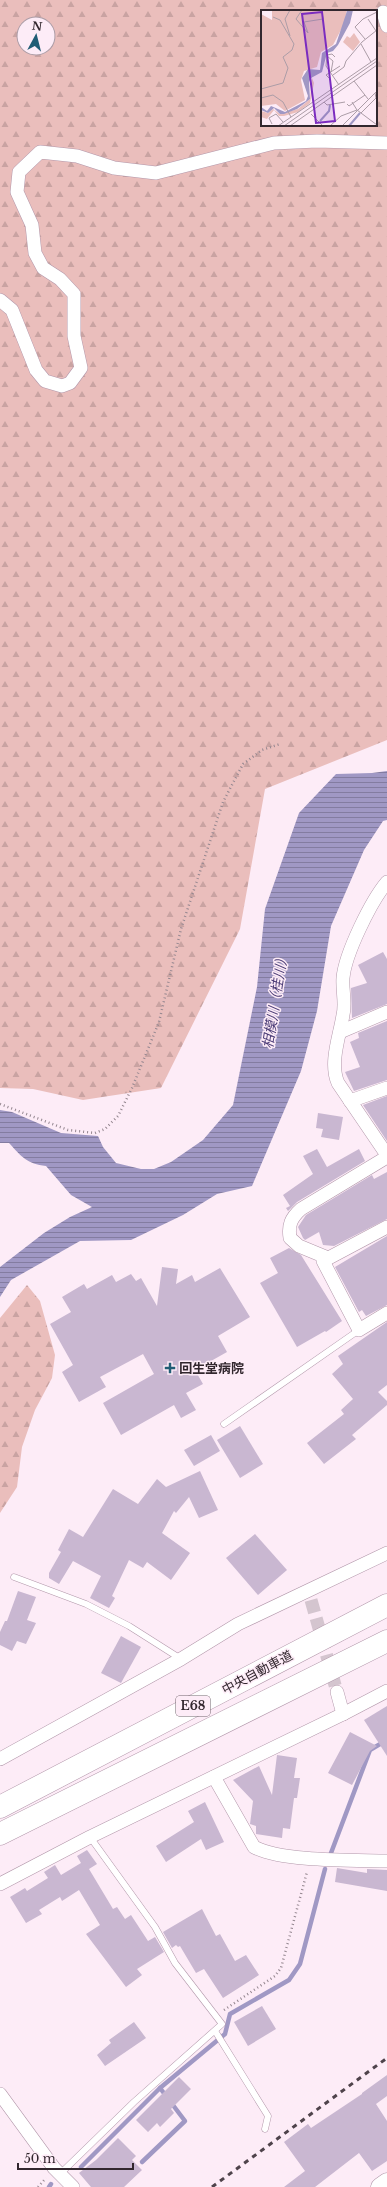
<svg xmlns="http://www.w3.org/2000/svg" width="387" height="2187" font-family="'Libre Baskerville','Noto Sans JP',serif">
	<defs>
		<pattern id="forest-firs" width="22" height="20" patternUnits="userSpaceOnUse"><rect width="22" height="20" fill="#eabebc"/><path d="M5 1l3.5 6h-7zM16 11l3.5 6h-7z" fill="#c9a3a2"/></pattern>
		<pattern id="water-rules" width="6" height="5" patternUnits="userSpaceOnUse"><rect width="6" height="5" fill="#a098c4"/><path d="M0 2.5h6" fill="none" stroke="#837ca0"/></pattern>
	</defs>
	<rect width="100%" height="100%" fill="#fdecf7"/>
	<g fill="url(#forest-firs)" fill-rule="evenodd">
		<path d="M0,0H387V740L265,789L240,929L161,1088L83,1100L33,1089L0,1088ZM262,11H376V125H262ZM24,24H48V48H24Z"/>
		<path d="M27,1285L40,1301L55,1355L52,1378L35,1410L22,1447L17,1487L0,1513V1318Z"/>
	</g>
	<path fill="url(#water-rules)" d="M387,771V820L383,821L364,850L331,926L317,1011L301,1071L252,1186L217,1194L183,1215L131,1240L80,1241L11,1280L0,1297V1267L44,1233L70,1217L92,1207L71,1195L46,1166C27,1164 22,1157 9,1143H0V1110L12,1112L61,1133L98,1136L103,1147L116,1163L141,1169H154L171,1162L203,1140L233,1105L257,987L265,909L299,813L336,774L372,773Z"/>
	<g fill="none" stroke-linecap="round" stroke-linejoin="round">
		<g stroke="#a098c4" stroke-width="4.5">
			<path d="M331,1853L370,1750L387,1740"/>
			<path d="M142,2162L185,2121L160,2088"/>
			<path d="M81,2167L160,2088L225,2034L230,2014L289,1980L300,1964L325,1869"/>
			<path d="M49,2187L51,2184"/>
		</g>
	</g>
	<g fill="#c9b7d1">
		<path d="M383,952L387,959V1004L352,1018L351,988L367,983L358,965Z"/>
		<path d="M387,1021V1080L354,1091L345,1072L360,1067L350,1042L359,1038L358,1033Z"/>
		<path d="M387,1096V1141L363,1105Z"/>
		<path d="M318,1113L343,1117L339,1140L321,1137L323,1129L316,1128Z"/>
		<path d="M317,1149L327,1167L359,1149L365,1161L297,1202L288,1211L286,1208L290,1206L283,1195L313,1174L303,1156Z"/>
		<path d="M387,1172V1219L334,1246L323,1245L319,1232L305,1240L303,1238L298,1227L306,1215L372,1175L374,1179Z"/>
		<path d="M387,1236V1305L366,1316L362,1310L359,1312L335,1267Z"/>
		<path d="M289,1248L301,1255L342,1321L326,1332L325,1331L297,1347L260,1283L278,1273L270,1258Z"/>
		<path d="M162,1267L178,1269L176,1284L192,1275L195,1282L220,1268L250,1317L218,1336L227,1352L195,1370L203,1384L186,1393L196,1410L181,1418L174,1405L121,1435L103,1403L154,1374L143,1354L100,1377L106,1387L79,1402L62,1372L73,1365L50,1324L71,1312L62,1297L84,1284L87,1289L112,1275L116,1282L131,1274L136,1281L141,1278L157,1306Z"/>
		<path d="M387,1322V1385L378,1392L387,1401V1405L352,1435L356,1439L324,1464L307,1443L344,1414L341,1410L353,1399L332,1374L343,1364L338,1356Z"/>
		<path d="M240,1426L263,1464L240,1478L217,1440Z"/>
		<path d="M211,1435L220,1451L194,1466L184,1450Z"/>
		<path d="M200,1471L218,1510L199,1518L189,1497L176,1513L174,1511L162,1533L190,1553L171,1580L147,1562L143,1568L129,1560L112,1596L115,1598L109,1608L90,1598L101,1576L73,1561L59,1584L49,1578V1573L61,1552L58,1550L69,1529L83,1537L113,1489L138,1504L157,1479L166,1487Z"/>
		<path d="M255,1534L287,1570L258,1595L226,1558Z"/>
		<path d="M18,1591L36,1597L27,1620L36,1623L26,1644L17,1641L12,1651L0,1645V1632L5,1621H7Z"/>
		<path d="M121,1636L141,1647L121,1683L101,1673Z"/>
		<path d="M387,1706V1756L364,1720Z"/>
		<path d="M350,1732L377,1746L370,1751L352,1785L328,1773Z"/>
		<path d="M277,1755L297,1758L294,1778H300L297,1798H294L290,1829L283,1828L282,1838L256,1834V1826L250,1824L253,1801L233,1780L259,1766L272,1795Z"/>
		<path d="M205,1802L224,1842L206,1850L201,1839L166,1862L156,1846L194,1822L188,1811Z"/>
		<path d="M87,1850L97,1864L89,1869L113,1909L117,1907L125,1919L131,1915L148,1941L155,1937L164,1952L137,1969L142,1975L126,1987L86,1934L100,1925L79,1890L62,1901L60,1897L39,1910L42,1914L26,1923L10,1897L25,1888L27,1891L48,1878L44,1872L55,1865L61,1875L81,1863L77,1856Z"/>
		<path d="M337,1868L367,1873V1869L387,1870V1891L335,1882Z"/>
		<path d="M202,1909L216,1936L220,1934L235,1961L246,1955L259,1975L223,1998L204,1969L196,1973L180,1946L178,1947L176,1945L172,1948L163,1932Z"/>
		<path d="M262,2006L276,2029L248,2046L234,2022Z"/>
		<path d="M134,2022L146,2038L105,2066L97,2055L111,2043L109,2040Z"/>
		<path d="M387,2075V2096L376,2104L387,2121V2161L372,2171L359,2153L315,2187H284L305,2171L284,2142L308,2124L311,2128L362,2094V2093Z"/>
		<path d="M179,2077L191,2089L171,2109L174,2113L160,2127L157,2123L148,2132L136,2120Z"/>
		<path d="M118,2138L136,2156L132,2160L142,2170L124,2187H91L79,2173L96,2160Z"/>
	</g>
	<g fill="none" stroke-linecap="round" stroke-linejoin="round">
		<path stroke="#d4c5cf" stroke-width="13" stroke-dasharray="13 6" stroke-linecap="butt" d="M311,1600L337,1692"/>
		<g stroke="#b297aa" stroke-width="7">
			<g id="lane">
				<path d="M224,1424L359,1330"/>
				<path d="M14,1577L86,1604L129,1626L181,1659"/>
				<path d="M215,2031L268,2116L265,2129"/>
				<path d="M61,2173L134,2102L222,2024L175,1963L155,1927L90,1837"/>
			</g>
		</g>
		<g stroke="#b297aa" stroke-width="14">
			<g id="street">
				<path d="M383,12L387,26"/>
				<path d="M0,300L12,310L36,370L45,381L62,386L70,383L81,368L74,336V294L60,279L43,268L35,253L32,225L17,192L19,172L40,152L77,156L114,168L156,173L274,143L317,141L387,143"/>
				<path d="M387,882C371,901 345,954 343,978C342,990 346,1003 343,1015C340,1035 329,1063 338,1083L387,1155"/>
				<path d="M340,1032L387,1012"/>
				<path d="M350,1101L387,1088"/>
				<path d="M387,1227L323,1261L359,1330L387,1313"/>
				<path d="M328,1258L299,1246L290,1238C288,1225 291,1218 301,1209L387,1157"/>
				<path d="M337,1692L343,1714"/>
				<path d="M0,1759L181,1659L238,1624L387,1553"/>
				<path d="M214,1777L254,1847C282,1862 354,1860 387,1861"/>
				<path d="M0,1884L90,1837L343,1714L387,1691"/>
				<path d="M0,2094L54,2168L73,2187"/>
			</g>
		</g>
		<g stroke="#b297aa" stroke-width="19">
			<path id="secondary" d="M380,2187L387,2182"/>
		</g>
		<g stroke="#b297aa" stroke-width="23">
			<g id="highway">
				<path d="M0,1807L387,1605"/>
				<path d="M0,1834L387,1641"/>
			</g>
		</g>
		<g stroke="#958790" stroke-width="2.5" stroke-dasharray="1 3" stroke-linecap="butt">
			<path d="M0,1104L68,1130L95,1133L105,1129L118,1116L132,1088L159,1022L181,929L223,802L243,764L262,750L280,744"/>
			<path d="M224,2010L275,1976L281,1968L307,1872"/>
			<path d="M38,2187L46,2178"/>
		</g>
		<use href="#lane" stroke="#fff" stroke-width="6"/>
		<use href="#street" stroke="#fff" stroke-width="13"/>
		<use href="#secondary" stroke="#fff" stroke-width="18"/>
		<use href="#highway" stroke="#fff" stroke-width="22"/>
		<path stroke="#4f434b" stroke-width="3" stroke-dasharray="5 5" stroke-linecap="butt" d="M212,2187L387,2058"/>
	</g>
	<path fill="#215d75" stroke="#fdecf7" stroke-width="1.5" d="M168 1362h4v4h4v4h-4v4h-4v-4h-4v-4h4z"/>
	<g text-anchor="middle" stroke-width="3" stroke-linejoin="round" paint-order="stroke">
		<rect fill="#fdecf7" stroke="#6f626a" stroke-width="1" x="176" y="1696" width="34" height="20" rx="3"/>
		<g font-size="12" font-weight="bold" fill="#32272e">
			<text x="193" y="1710">E68</text>
		</g>
		<g font-size="13" font-weight="bold" fill="#32272e" stroke="#fdecf7" text-anchor="start">
			<text x="179" y="1373">回生堂病院</text>
		</g>
		<g font-size="13" fill="#32272e" stroke="#fdecf7">
			<text transform="translate(257 1672) rotate(-28)" y="5">中央自動車道</text>
		</g>
		<g font-size="14" font-style="italic" fill="#4c3d77" stroke="#fdecf7">
			<text transform="translate(275 1000) rotate(-81)" y="5">相模川（桂川）</text>
		</g>
	</g>
	<g transform="translate(261 10)">
		<rect width="116" height="116" fill="#fdecf7"/>
		<path d="M93,23L99,32L92,41L82,32L86,26L89,28Z" fill="#eabebc"/>
		<path d="M11,0H86L83,14L72,35L60,42L56,57L43,61L40,70L44,90L24,101L15,94L0,96V4L11,10ZM51,68L53,73L49,93L37,102L23,106H18L13,100L6,109L0,107V101L7,103L12,99L19,104L37,99L49,89Z" fill="#eabebc"/>
		<path d="M92,0L89,13L77,35L72,41L66,43L61,62L50,68L48,72L49,89L36,99L23,104H19L13,98L7,103L0,100V97L6,101L10,96L24,102L45,91L47,86L41,68L47,59L59,60L61,43L75,34L86,1Z" fill="#a098c4"/>
		<path fill="none" stroke="#a098c4" stroke-width="2" d="M59,111L68,101L69,95M88,116L99,103"/>
		<path fill="none" stroke="#ac9da7" stroke-width="1" d="M29,0L24,9L29,26M41,0L35,9L47,23L43,12L62,9L61,2M107,9L115,21M104,29L94,17L102,9L116,2M100,34L110,52M66,46L72,51L70,62M74,47L71,44L66,45L65,56L78,75M72,65L83,57L85,51L101,32L116,20M68,68L65,65L79,56M93,71L107,89M0,79L22,73L27,58L22,47L31,40L33,34L19,10L12,7M0,88L12,85L22,92L30,107M63,92L66,95L84,92M86,94L88,96L104,85M96,100L116,115M100,103L115,88L114,83M50,104L62,116M11,114L8,108L15,104L22,112M17,116L116,48M23,116L116,51M29,116L116,55M69,116L80,106L96,100L91,92M81,116L116,81"/>
		<path fill="#7b2cbf" fill-opacity="0.15" stroke="#7b2cbf" stroke-width="2" d="M61,2L74,111L55,113L41,4Z"/>
		<rect width="116" height="116" fill="none" stroke="#32272e" stroke-width="2"/>
	</g>
	<g transform="translate(36 36) rotate(7)"><circle r="19" fill="#fdecf7" stroke="#ac9da7"/>
	<path d="M0-3L7 15L0 10L-7 15Z" fill="#215d75"/>
	<text y="-6" font-size="11" font-weight="bold" text-anchor="middle" fill="#32272e">N</text>
	</g>
	<path d="M18 2163v6h115v-6" fill="none" stroke="#32272e" stroke-width="2"/>
	<text x="24" y="2163" font-size="12" fill="#32272e" stroke="#fdecf7" stroke-width="3" paint-order="stroke">50 m</text>
</svg>
